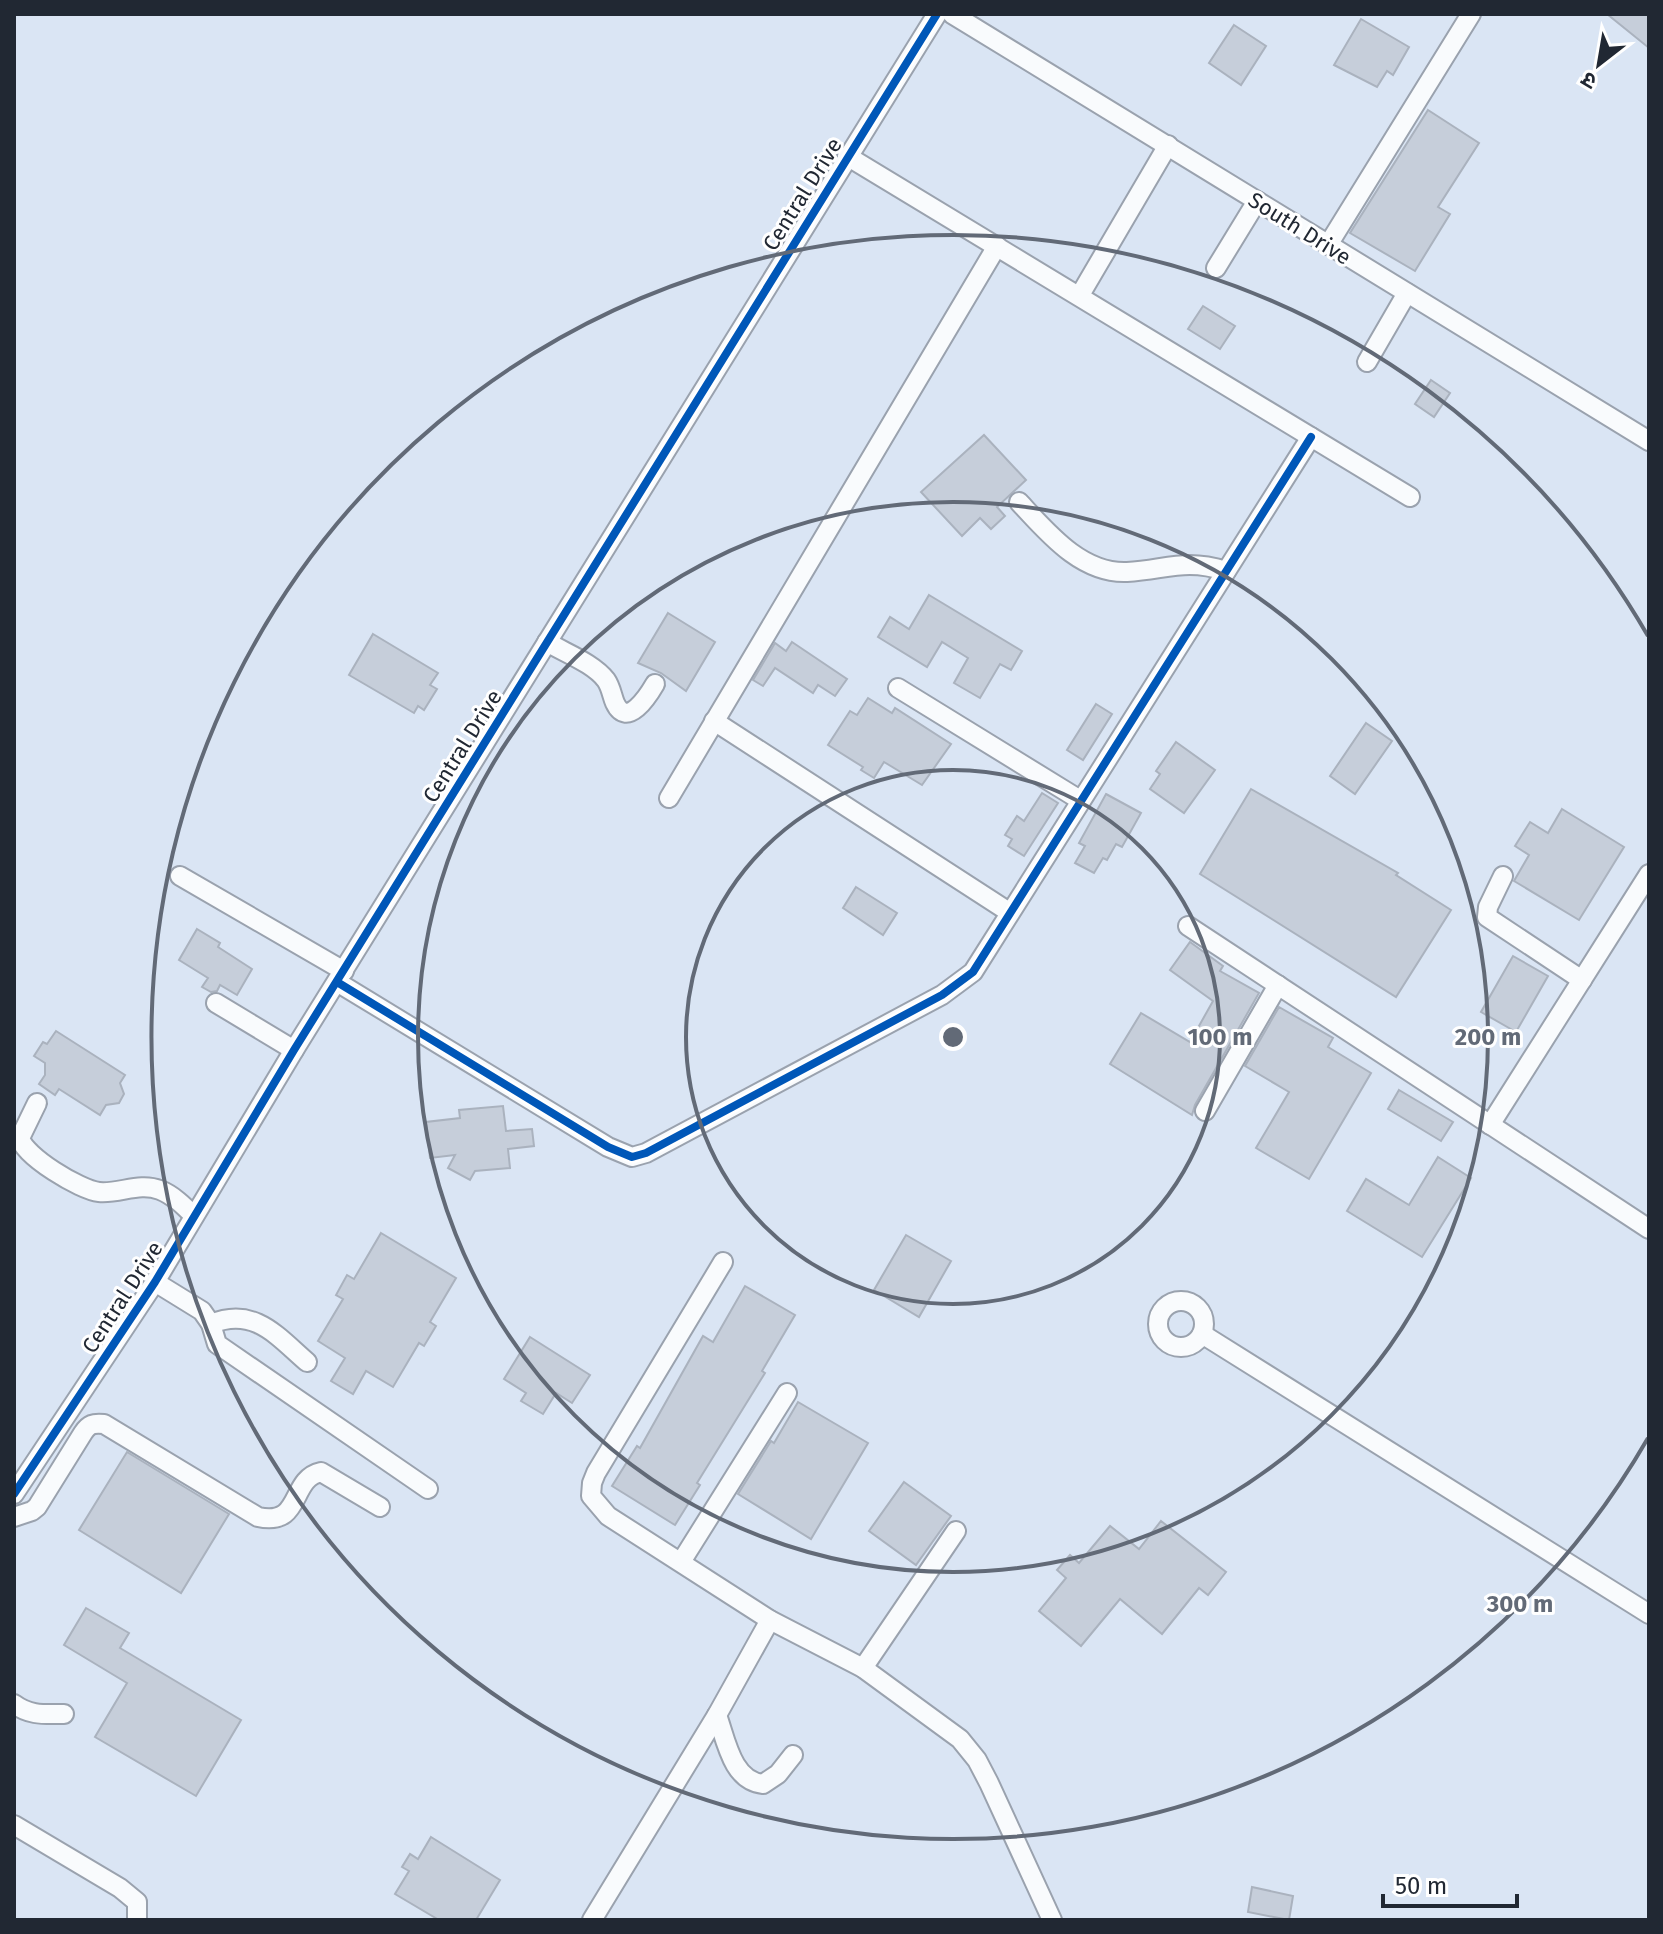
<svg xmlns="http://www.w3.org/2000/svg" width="1663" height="1934" font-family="'Fira Sans','Noto Sans Devanagari',sans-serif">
	<rect width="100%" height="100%" fill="#dae5f4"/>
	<g fill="#c6ceda" stroke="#aab2be" stroke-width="2">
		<path d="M1607,14H1649V48Z"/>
		<path d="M1361,19L1409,47L1393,75L1387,71L1377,87L1334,65Z"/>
		<path d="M1234,25L1266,46L1241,85L1209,63Z"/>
		<path d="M1428,110L1479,143L1438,207L1450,214L1415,271L1350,233Z"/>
		<path d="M1203,306L1235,326L1220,349L1188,329Z"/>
		<path d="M1431,380L1450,393L1434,417L1415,404Z"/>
		<path d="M984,435L1026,480L997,507L1005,516L991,529L980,518L962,536L921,492Z"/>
		<path d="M929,595L1022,651L1011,670L1000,664L980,698L954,683L968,658L942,642L927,667L878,637L890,617L909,629Z"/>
		<path d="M668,613L715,642L686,691L661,673L638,663Z"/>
		<path d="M373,634L438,673L430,685L437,689L424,710L418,706L414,713L349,675Z"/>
		<path d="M792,642L847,679L835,696L818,685L813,693L775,668L763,686L753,680L775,643L786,651Z"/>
		<path d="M868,698L892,713L895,708L951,744L922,785L884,762L874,778L861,770L863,767L828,745L850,711L857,715Z"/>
		<path d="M1096,704L1112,714L1083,760L1067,750Z"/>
		<path d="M1366,723L1392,741L1355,794L1330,776Z"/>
		<path d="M1176,742L1215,770L1184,813L1150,789L1160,774L1156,771Z"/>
		<path d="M1251,789L1398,873L1396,875L1451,910L1396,997L1200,874Z"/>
		<path d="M1042,793L1058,803L1024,856L1008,846L1012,839L1005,835L1017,816L1024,821Z"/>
		<path d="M1106,794L1141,813L1122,847L1116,844L1107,860L1103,858L1094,873L1075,863L1085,846L1079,843Z"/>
		<path d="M1562,809L1624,847L1579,920L1514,881L1529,855L1515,846L1530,822L1548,833Z"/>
		<path d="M856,887L897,913L883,935L843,908Z"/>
		<path d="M197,929L220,943L218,947L252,969L237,995L220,985L217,991L211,992L202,987L208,978L179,960Z"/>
		<path d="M1190,942L1223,966L1220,971L1259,993L1195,1105L1192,1115L1110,1064L1141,1013L1190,1042L1213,1001L1170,970Z"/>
		<path d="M1513,956L1548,976L1516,1032L1481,1012Z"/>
		<path d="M1279,1007L1333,1038L1328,1047L1371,1073L1309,1179L1256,1148L1289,1092L1245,1066Z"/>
		<path d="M56,1031L125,1075L120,1083L124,1094L119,1103L106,1105L100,1115L59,1089L55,1095L39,1084L45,1075V1063L34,1056L43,1042L47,1044Z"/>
		<path d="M1399,1090L1453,1122L1441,1141L1388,1109Z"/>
		<path d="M503,1106L506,1131L532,1129L534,1146L508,1149L510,1168L475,1171L470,1180L448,1168L455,1155L430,1158L426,1122L460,1118L459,1110Z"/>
		<path d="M1438,1157L1471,1178L1422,1257L1347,1211L1366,1179L1409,1205Z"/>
		<path d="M381,1233L456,1278L430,1322L436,1326L424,1346L419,1343L393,1387L366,1371L353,1394L331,1381L345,1358L318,1341L343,1299L336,1295L347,1275L354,1279Z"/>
		<path d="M906,1235L951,1261L919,1317L874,1290Z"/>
		<path d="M745,1286L795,1315L762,1371L765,1373L697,1483L700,1485L675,1525L612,1486L637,1446L640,1448L703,1336L713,1342Z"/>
		<path d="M530,1337L590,1375L572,1403L556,1393L543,1414L521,1401L526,1393L504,1379Z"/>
		<path d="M798,1402L868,1443L811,1539L738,1494L771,1441L774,1443Z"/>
		<path d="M127,1452L229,1514L181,1593L79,1530Z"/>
		<path d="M904,1482L951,1516L916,1565L869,1531Z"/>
		<path d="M1161,1521L1226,1572L1208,1595L1199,1588L1162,1634L1120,1599L1081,1646L1039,1611L1066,1578L1057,1570L1070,1555L1079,1563L1110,1526L1139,1549Z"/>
		<path d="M86,1608L129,1633L120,1648L241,1720L196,1796L95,1737L127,1683L64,1645Z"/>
		<path d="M431,1837L500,1880L476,1920H439L395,1894L409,1871L402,1867L410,1854L418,1859Z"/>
		<path d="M1252,1887L1293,1896L1289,1920L1248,1912Z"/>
	</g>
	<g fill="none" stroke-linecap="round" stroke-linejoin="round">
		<g stroke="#9aa2ae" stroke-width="22">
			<g id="minor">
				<path d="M952,14L1649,441"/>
				<path d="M847,156L1410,497"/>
				<path d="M1328,245L1471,14"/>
				<path d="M1216,268L1257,201"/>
				<path d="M1080,295L1168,145"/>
				<path d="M1367,362L1407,293"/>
				<path d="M1019,502C1047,532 1081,574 1127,572C1166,570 1184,558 1226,571"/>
				<path d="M547,642C565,653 593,663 606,680C611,687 612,696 615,703C627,729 648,696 655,684"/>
				<path d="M898,688L1080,800"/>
				<path d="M714,721L1009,912"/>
				<path d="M669,798L997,246"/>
				<path d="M180,876L344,971"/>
				<path d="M1503,876L1488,907L1487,917L1582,980"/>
				<path d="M1188,926L1649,1229"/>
				<path d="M337,982L608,1147L632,1157L646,1153L942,995L973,972L1311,437"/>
				<path d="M216,1003L294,1050"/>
				<path d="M37,1103L20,1138C24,1156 80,1190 99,1192C120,1194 139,1182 160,1190C173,1195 184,1206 194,1216"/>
				<path d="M1205,1111L1278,985"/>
				<path d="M1490,1125L1649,874"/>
				<path d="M723,1262L596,1473L592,1483L591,1496L608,1516L770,1620L863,1668L960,1739L977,1760L989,1783L1052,1920"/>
				<path d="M155,1282L202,1311L211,1324L217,1344L428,1489"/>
				<circle cx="1181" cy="1324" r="23"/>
				<path d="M211,1324C254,1306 277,1336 307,1362"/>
				<path d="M1202,1334L1649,1614"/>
				<path d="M14,1494L155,1282L294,1050L937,14"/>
				<path d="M14,1517L32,1511L37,1507L83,1433C89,1424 93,1423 104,1424L258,1517C303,1527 289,1479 321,1472L380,1507"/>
				<path d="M681,1562L787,1393"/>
				<path d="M863,1668L956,1531"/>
				<path d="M14,1704C30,1716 45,1714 64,1714"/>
				<path d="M717,1715C726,1740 732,1781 763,1784L778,1774L793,1755"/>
				<path d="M14,1825L120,1888L137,1902V1920"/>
				<path d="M592,1920L717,1715L770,1620"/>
			</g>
		</g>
		<use href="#minor" stroke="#f9fbfd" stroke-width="18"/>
		<g stroke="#fff" stroke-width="13">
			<g id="cycleway">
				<path d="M337,982L608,1147L632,1157L646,1153L942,995L973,972L1311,437"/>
				<path d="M14,1494L155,1282L294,1050L937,14"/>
			</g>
		</g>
		<use href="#cycleway" stroke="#0057b8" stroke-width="8"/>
	</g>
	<g fill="none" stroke="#626a77" stroke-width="4">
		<circle cx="953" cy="1037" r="267"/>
		<circle cx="953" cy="1037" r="535"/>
		<path d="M1648 1438A802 802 0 1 1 1648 636"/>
	</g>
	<g text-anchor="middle" stroke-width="6" stroke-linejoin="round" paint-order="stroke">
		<g font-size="22" fill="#212833" stroke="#fff">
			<text transform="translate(802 194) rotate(-58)" y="8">Central Drive</text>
			<text transform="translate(1300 228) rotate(32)" y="8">South Drive</text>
			<text transform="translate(462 746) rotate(-58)" y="8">Central Drive</text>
			<text transform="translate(122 1297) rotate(-57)" y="8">Central Drive</text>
		</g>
	</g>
	<circle cx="953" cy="1037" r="12" fill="#626a77" stroke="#fff" stroke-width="4"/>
	<g font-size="24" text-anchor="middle" font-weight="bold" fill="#626a77" stroke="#fff" stroke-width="6" stroke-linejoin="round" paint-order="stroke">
		<text x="1220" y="1045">100 m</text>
		<text x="1488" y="1045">200 m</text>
		<text x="1520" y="1612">300 m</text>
	</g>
	<rect width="1663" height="1934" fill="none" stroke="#212833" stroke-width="32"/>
	<g transform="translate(1599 64) rotate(211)" stroke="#ffffff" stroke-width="6" paint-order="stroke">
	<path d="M0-6L14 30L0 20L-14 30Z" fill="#212833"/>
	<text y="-12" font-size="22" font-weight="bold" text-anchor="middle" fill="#212833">उ</text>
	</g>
	<path d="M1383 1894v12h134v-12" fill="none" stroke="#212833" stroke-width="4"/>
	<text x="1395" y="1894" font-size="24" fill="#212833" stroke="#ffffff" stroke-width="6" paint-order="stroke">50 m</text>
</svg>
